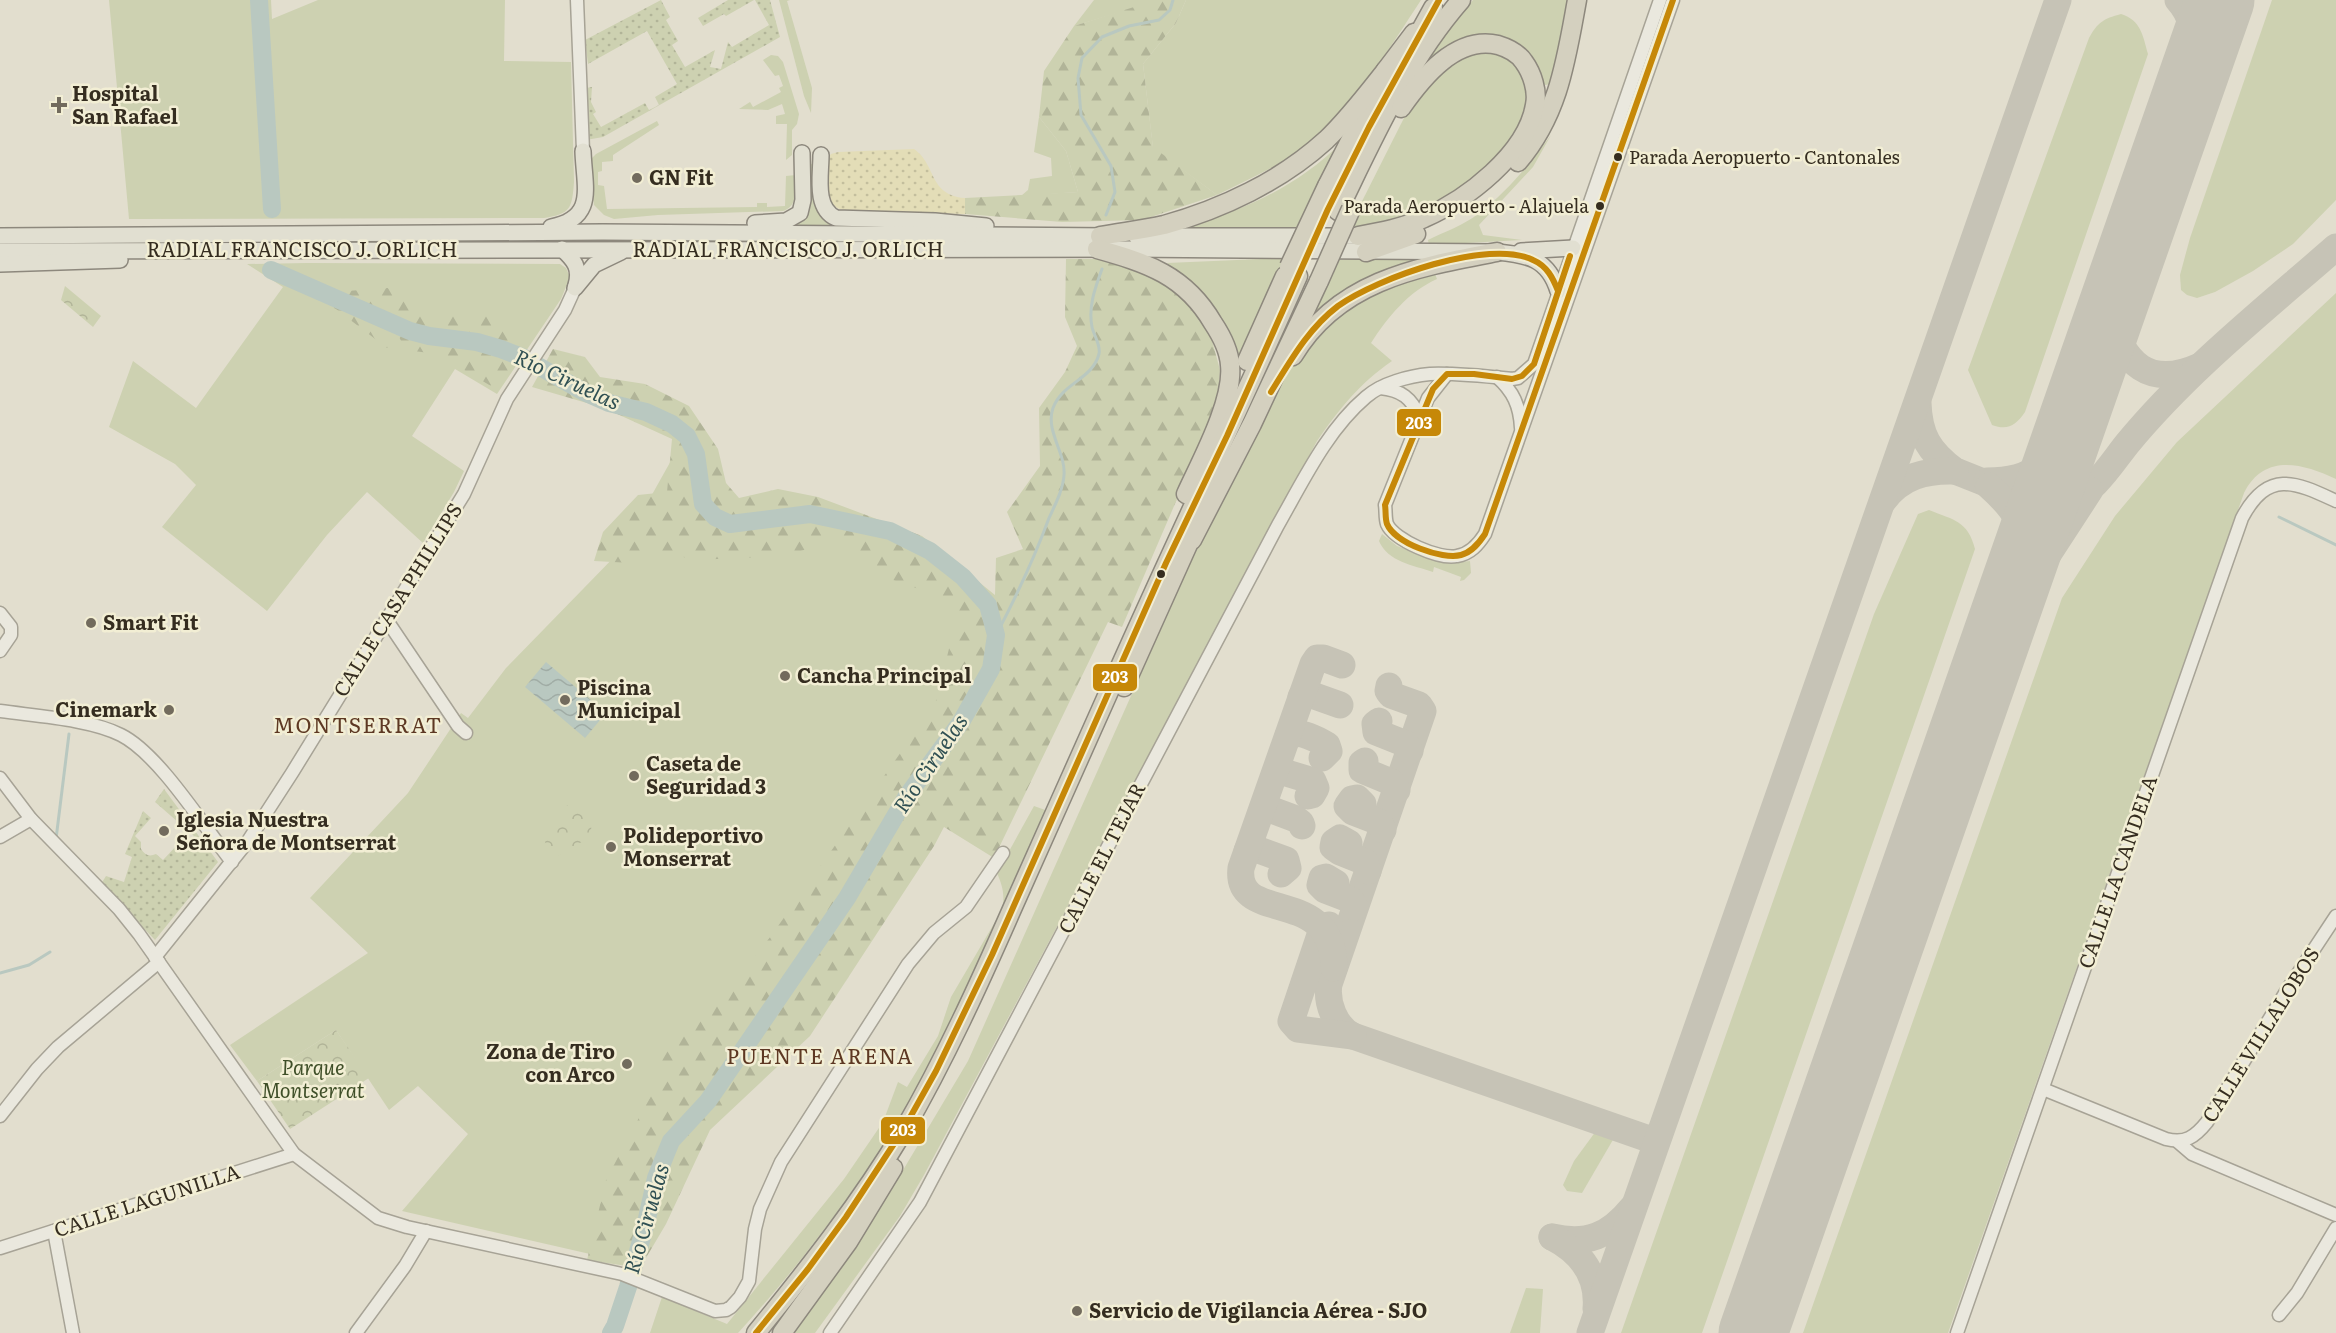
<svg xmlns="http://www.w3.org/2000/svg" width="2336" height="1333" font-family="Literata,serif">
	<defs>
		<pattern id="forest-firs" width="22" height="20" patternUnits="userSpaceOnUse" patternTransform="scale(1.5)"><rect width="22" height="20" fill="#cdd1b1"/><path d="M5 1l3.5 6h-7zM16 11l3.5 6h-7z" fill="#b1b498"/></pattern>
		<pattern id="sand-dots" width="8" height="8" patternUnits="userSpaceOnUse" patternTransform="scale(1.5)"><rect width="8" height="8" fill="#e3ddb7"/><path d="M2 2h.1M6 6h.1" fill="none" stroke="#c3be9d" stroke-width="1.8" stroke-linecap="round"/></pattern>
		<pattern id="park-crowns" width="20" height="18" patternUnits="userSpaceOnUse" patternTransform="scale(1.5)"><rect width="20" height="18" fill="#cdd1b1"/><path d="M2 6a3 3 0 1 1 6 0M12 15a3 3 0 1 1 6 0" fill="none" stroke="#b1b498"/></pattern>
		<pattern id="garden-dots" width="8" height="8" patternUnits="userSpaceOnUse" patternTransform="scale(1.5)"><rect width="8" height="8" fill="#cdd1b1"/><path d="M2 2h.1M6 6h.1" fill="none" stroke="#b1b498" stroke-width="1.8" stroke-linecap="round"/></pattern>
		<pattern id="water-waves" width="16" height="10" patternUnits="userSpaceOnUse" patternTransform="scale(1.5)"><rect width="16" height="10" fill="#b9c8c0"/><path d="M0 5q4-4 8 0t8 0" fill="none" stroke="#a0aca5"/></pattern>
	</defs>
	<rect width="100%" height="100%" fill="#e2dece"/>
	<g fill="#cdd1b1">
		<path d="M109,0H271L272,19L318,0H505L504,61L571,62L574,182C572,208 571,214 544,218L129,219Z"/>
		<path d="M779,0H790L787,1L812,88L811,113L804,96Z"/>
		<path d="M1094,0H1156L1157,1L1074,26Z"/>
		<path d="M1186,0H1421C1389,49 1359,98 1316,138C1289,162 1249,179 1217,195L1153,148L1143,64L1176,23Z"/>
		<path d="M1473,0H1571L1552,84L1545,85L1498,38L1422,72L1441,39Z"/>
		<path d="M2272,0H2336V200L2293,244L2253,271L2215,292L2197,298L2187,295L2181,290L2180,275L2190,238Z"/>
		<path d="M2121,14C2141,20 2143,36 2148,54L2025,412C2016,425 2008,431 1992,425L1968,370L2089,38C2098,22 2103,19 2121,14Z"/>
		<path d="M1494,51L1514,62L1520,70L1528,92L1527,110L1505,147L1476,178L1424,213L1347,231L1405,116L1426,83L1459,60L1472,53Z"/>
		<path d="M771,55L778,56L783,62L799,114L797,124L792,130V155L786,160L787,124H776V116L785,114L782,104L768,110L739,109L750,102L753,107L781,92L779,88L783,86L779,75L775,76L763,60Z"/>
		<path d="M1039,117L1066,151L1078,192L1021,196L1028,190L1030,179L1052,176L1051,158L1034,152Z"/>
		<path d="M657,121L659,125L613,155V161L602,162V171L598,172V185L604,186L607,209L757,207V203H767V207L785,206L786,176L796,175C795,188 799,206 783,211L658,215L614,219L604,215L594,205L589,161L596,154Z"/>
		<path d="M1551,135L1533,167L1479,225L1483,235L1522,240L1429,245L1428,240C1444,232 1464,225 1478,214C1507,192 1530,164 1551,135Z"/>
		<path d="M1342,142L1299,227H1186C1245,210 1298,186 1342,142Z"/>
		<path d="M808,164H818L827,220L838,226L785,227L793,222Z"/>
		<path d="M1447,256L1391,268L1365,281L1302,331L1334,260Z"/>
		<path d="M1285,258L1237,365L1189,281L1167,263Z"/>
		<path d="M307,263L560,264L566,268L570,277L561,299L497,394L455,369L412,436L464,471L454,492L423,543L367,492L327,535L267,611L162,527L196,485L175,464L109,427L133,361L196,408L283,287L247,264Z"/>
		<path d="M1433,269L1437,279C1408,292 1388,317 1371,343L1392,361C1359,384 1340,408 1317,441L924,1175L900,1216L815,1333H789L890,1192L968,1061L1260,407L1285,367L1308,340L1369,294Z"/>
		<path d="M2336,293V479C2302,463 2264,453 2244,493L1948,1333H1803L2062,598L2115,516L2177,442Z"/>
		<path d="M682,441L695,505L881,541L985,624L625,1262L402,1211L468,1134L418,1086L389,1110L336,1030L257,1081L230,1045L368,953L310,898L408,793L461,713L468,718L506,668L621,550Z"/>
		<path d="M1929,510C1954,520 1968,521 1975,549L1702,1333H1621L1874,614L1918,514Z"/>
		<path d="M1382,534L1397,546L1437,561L1451,563L1470,561L1471,573L1464,580L1460,581L1461,577L1434,567L1433,572C1413,565 1388,562 1379,541Z"/>
		<path d="M1034,806L1048,811C1021,874 996,938 966,999C908,1119 828,1235 738,1333H650L662,1297L727,1324L844,1179L883,1122L898,1082L907,1087L938,1036L951,997L1002,910C1005,895 1003,887 997,873Z"/>
		<path d="M1596,1131L1614,1138L1582,1193L1567,1191L1563,1185L1574,1161Z"/>
		<path d="M1526,1288L1543,1289L1540,1333H1510Z"/>
	</g>
	<g fill="url(#forest-firs)">
		<path d="M1156,0H1186L1176,23L1143,64L1153,147L1217,195L1142,220L1062,222L965,214V198L1078,192L1066,151L1039,117L1044,71L1074,26Z"/>
		<path d="M1066,259H1107L1164,279L1188,301L1210,333L1220,370L1218,398L1202,441L1122,627L1108,622L994,858L944,827L934,846L810,1036L710,1130L666,1224L640,1268L587,1260L606,1180L651,1095L667,1044L724,995L771,936L935,704L954,629L950,600L873,573L835,540L785,556L694,560L647,547L632,563L594,561L603,532L638,495L667,492L672,439L604,408L532,387L553,349L585,357L600,377L645,384L689,406L718,449L726,483L739,498L778,489L818,497L922,536L995,595L996,558L1023,549L1007,512L1040,466L1039,408L1065,372L1077,346L1065,317Z"/>
		<path d="M291,271L347,291L388,288L430,316L486,312L530,343L496,389L437,354L406,350L399,337L387,348L336,309L288,285Z"/>
	</g>
	<path fill="url(#sand-dots)" d="M914,149C937,165 928,195 965,198V214L847,211C833,208 831,204 829,191H826L828,158L831,154L838,152Z"/>
	<g fill="url(#park-crowns)">
		<path d="M65,286L101,316L93,327L61,300Z"/>
		<path d="M568,805L586,810L592,817L591,831L585,840L540,866C546,845 546,816 568,805Z"/>
		<path d="M336,1030L369,1078L290,1129L257,1081Z"/>
	</g>
	<g fill="url(#garden-dots)">
		<path d="M661,0L670,17L666,20L678,41L672,45L685,67L715,50L710,67L721,69L728,42L732,47L769,25L755,0H770L780,37L603,137L586,140V88L592,87L591,102L596,112L593,114L601,127L645,103L649,110L659,105L655,97L677,84L647,31L588,64L585,40Z"/>
		<path d="M728,0H754L726,16L724,14L703,26L698,18Z"/>
		<path d="M164,789L218,862L155,940L101,884L106,876L124,882L132,857L125,854L143,811L151,818L135,836L141,842V849C145,855 149,857 156,854L163,860L179,843L184,847L194,836L155,802Z"/>
	</g>
	<path fill="url(#water-waves)" d="M546,662L606,713L585,738L525,687Z"/>
	<g fill="none" stroke-linecap="round" stroke-linejoin="round">
		<g stroke="#b9c8c0" stroke-width="3">
			<path d="M1106,215L1115,192L1111,166L1081,115L1078,78L1082,58L1102,37L1129,26L1159,20L1170,10L1173,0"/>
			<path d="M2279,517L2336,545"/>
			<path d="M996,635C1016,597 1034,559 1049,518C1055,505 1063,490 1064,475C1066,453 1045,431 1053,408C1063,382 1092,380 1099,354C1101,345 1094,336 1092,327C1088,307 1095,288 1102,269"/>
			<path d="M56,839L69,734"/>
			<path d="M0,973L29,965L50,952"/>
		</g>
		<g stroke="#b9c8c0" stroke-width="18">
			<path d="M259,0L272,209"/>
			<path d="M271,270L410,331L429,336L477,342L501,349L524,358L584,392L609,403L646,412L672,424L687,436L696,454L703,504L715,517L730,524L810,514L890,531L930,551L963,577L988,605L996,635L991,669L961,722L907,796L847,898L708,1101L671,1141L656,1178L646,1223L628,1287L615,1326L611,1333"/>
		</g>
		<g stroke="#c6c3b6" stroke-width="27">
			<path d="M2178,0C2195,18 2197,45 2196,68"/>
			<path d="M2110,315C2123,364 2149,389 2200,366"/>
			<path d="M1918,403C1919,435 1929,452 1955,471C1983,481 2041,510 2068,501C2094,493 2111,464 2127,444C2188,370 2264,310 2336,247"/>
			<path d="M1987,481C2038,481 2051,460 2075,419"/>
			<path d="M1989,486C2017,511 2024,523 2023,562"/>
			<path d="M1883,501C1901,476 1926,470 1955,471"/>
			<path d="M1987,664L2036,573L2090,490"/>
			<path d="M1389,686L1388,691L1391,695L1419,705L1423,711L1329,984C1326,1003 1335,1027 1353,1036L1649,1139L1659,1135"/>
			<path d="M1301,697L1309,694L1340,705"/>
			<path d="M1379,721L1375,724L1376,732L1406,744L1410,751"/>
			<path d="M1288,736C1298,729 1317,739 1327,745L1329,751L1322,758"/>
			<path d="M1365,761L1362,763V770L1391,782L1397,790"/>
			<path d="M1274,776L1280,771L1313,781L1316,788L1312,795L1308,796"/>
			<path d="M1363,804L1357,798L1352,799L1347,806L1353,812L1379,822L1383,830"/>
			<path d="M1261,813L1269,809L1296,819L1301,823L1302,826"/>
			<path d="M1349,843L1340,838L1334,842L1333,847L1340,852L1365,862L1368,871"/>
			<path d="M1247,851L1256,849L1286,860L1288,868L1281,874"/>
			<path d="M1336,883L1326,877L1322,878L1320,885L1325,890L1351,900L1355,907"/>
			<path d="M1329,925L1321,932L1291,1021L1298,1029L1353,1036"/>
			<path d="M1334,968C1334,884 1234,926 1241,868L1313,664L1317,658H1323L1342,665"/>
			<path d="M1552,1237C1587,1245 1609,1236 1632,1208"/>
			<path d="M1552,1237C1581,1252 1599,1276 1596,1309"/>
			<path d="M1590,1333L2058,0"/>
		</g>
		<path stroke="#c6c3b6" stroke-width="69" d="M1753,1333L2220,0"/>
		<g stroke="#a7a396" stroke-width="15">
			<g id="minor">
				<path d="M577,0L583,151"/>
				<path d="M1447,374L1428,398L1385,505C1386,511 1385,518 1387,524C1394,540 1440,560 1457,556C1470,554 1478,545 1485,534L1673,0"/>
				<path d="M1497,377C1513,391 1520,406 1521,428"/>
				<path d="M1380,388C1401,390 1412,398 1420,418"/>
				<path d="M0,613L11,627V635L0,651"/>
				<path d="M386,619L458,726L466,733"/>
				<path d="M0,711C35,716 90,719 121,735C159,754 204,827 232,862"/>
				<path d="M0,778L31,819L119,909L139,934L294,1154L378,1218L407,1227L622,1274L715,1311L726,1310L731,1307L740,1297L749,1281L755,1229L760,1209L781,1162L908,964L934,933L966,907L1003,853"/>
				<path d="M0,837L31,819"/>
				<path d="M155,957L248,841L292,773L464,494L507,399L565,310L575,288"/>
				<path d="M2043,1089L2166,1139C2185,1144 2195,1137 2207,1122L2287,990L2336,916"/>
				<path d="M0,1116L37,1069L58,1047L159,962"/>
				<path d="M2178,1142L2192,1154L2336,1215"/>
				<path d="M54,1231L73,1333"/>
				<path d="M0,1248L294,1154"/>
				<path d="M2279,1315L2297,1293L2336,1228"/>
				<path d="M356,1333L405,1266L426,1231"/>
				<path d="M830,1333L920,1202L1278,525C1303,481 1327,430 1366,397C1382,383 1409,376 1430,374C1458,373 1484,376 1512,379L1518,378L1534,364L1660,0"/>
				<path d="M1957,1333L2242,518C2268,469 2295,482 2336,501"/>
			</g>
		</g>
		<g stroke="#8d887d" stroke-width="18">
			<g id="major">
				<path d="M821,155C821,175 814,208 836,218L935,221L986,226"/>
				<path d="M755,223L786,221L800,213L803,200L802,153"/>
				<path d="M551,227C597,218 584,187 583,151"/>
				<path d="M0,236L603,232L1112,236"/>
				<path d="M1136,236H1358"/>
				<path d="M562,249C574,260 581,268 576,285"/>
				<path d="M0,251L1129,249L1497,252C1527,255 1548,258 1558,291"/>
				<path d="M1521,251L1573,248"/>
				<path d="M0,264L120,260"/>
				<path d="M575,288L594,265L621,252"/>
			</g>
		</g>
		<g stroke="#8d887d" stroke-width="21">
			<g id="highway">
				<path d="M1412,46L1433,8"/>
				<path d="M1518,162C1559,114 1566,60 1577,0"/>
				<path d="M1327,186L1386,70L1414,33"/>
				<path d="M1338,211C1374,137 1407,62 1461,0"/>
				<path d="M1100,236C1121,232 1143,230 1164,225C1222,209 1281,181 1326,140C1348,119 1367,94 1386,70"/>
				<path d="M1358,236C1381,232 1403,228 1424,218C1466,200 1527,154 1535,105C1538,91 1532,73 1524,62C1518,53 1508,48 1498,45C1456,35 1422,78 1401,108"/>
				<path d="M1097,249C1147,263 1185,275 1213,323C1221,335 1229,350 1230,365C1234,401 1201,461 1186,494"/>
				<path d="M1366,252L1416,234"/>
				<path d="M1293,356C1338,280 1418,267 1497,252"/>
				<path d="M1247,361L1285,276"/>
				<path d="M1192,540L1252,424L1319,281"/>
				<path d="M1124,687L1195,529"/>
				<path d="M756,1333C809,1268 861,1202 904,1130C945,1059 979,984 1012,909C1044,838 1075,767 1107,696C1169,555 1236,417 1298,276"/>
				<path d="M782,1333L848,1242L893,1168"/>
			</g>
		</g>
		<use href="#minor" stroke="#eae8de" stroke-width="12"/>
		<use href="#major" stroke="#e1dfd1" stroke-width="15"/>
		<use href="#highway" stroke="#d4d0bf" stroke-width="18"/>
		<g stroke="#8d887d" stroke-width="21" stroke-linecap="butt">
			<g id="highway-bridge">
				<path d="M1289,267L1327,186"/>
				<path d="M1319,281L1351,209"/>
			</g>
		</g>
		<use href="#highway-bridge" stroke="#d4d0bf" stroke-width="18"/>
		<g stroke="#f2eed4" stroke-width="10">
			<g id="bus-1">
				<path d="M1570,256L1534,364L1522,376L1512,379L1474,374H1447L1433,389L1385,505C1386,511 1385,518 1387,524C1395,543 1442,560 1461,555C1472,552 1479,543 1485,534L1673,0"/>
				<path d="M1271,392C1291,360 1308,329 1338,306C1377,278 1489,238 1533,260C1547,266 1553,278 1558,291"/>
				<path d="M756,1333L808,1269L846,1217L903,1130L936,1071L992,955L1166,563L1227,436L1328,209L1369,127L1439,0"/>
			</g>
		</g>
		<use href="#bus-1" stroke="#c68808" stroke-width="6"/>
	</g>
	<g fill="#726b5d" stroke="#f2eed4" stroke-width="2">
		<path d="M56 96h6v6h6v6h-6v6h-6v-6h-6v-6h6z"/>
		<circle cx="637" cy="178" r="6"/>
		<circle cx="91" cy="623" r="6"/>
		<circle cx="785" cy="676" r="6"/>
		<circle cx="565" cy="700" r="6"/>
		<circle cx="169" cy="710" r="6"/>
		<circle cx="634" cy="776" r="6"/>
		<circle cx="164" cy="831" r="6"/>
		<circle cx="611" cy="847" r="6"/>
		<circle cx="627" cy="1064" r="6"/>
		<circle cx="1077" cy="1311" r="6"/>
	</g>
	<g fill="#352d20" stroke="#f2eed4" stroke-width="2">
		<circle cx="1618" cy="157" r="5"/>
		<circle cx="1600" cy="206" r="5"/>
		<circle cx="1161" cy="574" r="5"/>
	</g>
	<g text-anchor="middle" stroke-width="5" stroke-linejoin="round" paint-order="stroke">
		<g font-size="18" fill="#352d20" stroke="#f2eed4" text-anchor="start">
			<text x="1629" y="164">Parada Aeropuerto - Cantonales</text>
			<text x="1589" y="213" text-anchor="end">Parada Aeropuerto - Alajuela</text>
		</g>
		<g font-size="20" font-weight="bold" fill="#352d20" stroke="#f2eed4" text-anchor="start">
			<text x="72" y="101">Hospital<tspan x="72" dy="23">San Rafael</tspan></text>
			<text x="649" y="185">GN Fit</text>
			<text x="103" y="630">Smart Fit</text>
			<text x="797" y="683">Cancha Principal</text>
			<text x="577" y="695">Piscina<tspan x="577" dy="23">Municipal</tspan></text>
			<text x="157" y="717" text-anchor="end">Cinemark</text>
			<text x="646" y="771">Caseta de<tspan x="646" dy="23">Seguridad 3</tspan></text>
			<text x="176" y="827">Iglesia Nuestra<tspan x="176" dy="23">Señora de Montserrat</tspan></text>
			<text x="623" y="843">Polideportivo<tspan x="623" dy="23">Monserrat</tspan></text>
			<text x="615" y="1059" text-anchor="end">Zona de Tiro<tspan x="615" dy="23">con Arco</tspan></text>
			<text x="1089" y="1318">Servicio de Vigilancia Aérea - SJO</text>
		</g>
		<g font-size="20" fill="#352d20" stroke="#f2eed4">
			<text x="302" y="257">RADIAL FRANCISCO J. ORLICH</text>
			<text x="788" y="257">RADIAL FRANCISCO J. ORLICH</text>
			<text transform="translate(398 600) rotate(-58)" y="7">CALLE CASA PHILLIPS</text>
			<text transform="translate(1102 858) rotate(-63)" y="7">CALLE EL TEJAR</text>
			<text transform="translate(2118 872) rotate(-71)" y="7">CALLE LA CANDELA</text>
			<text transform="translate(2261 1035) rotate(-58)" y="7">CALLE VILLALOBOS</text>
			<text transform="translate(147 1201) rotate(-18)" y="7">CALLE LAGUNILLA</text>
		</g>
		<g font-size="20" font-style="italic" fill="#3f4f28" stroke="#f2eed4">
			<text x="313" y="1075">Parque<tspan x="313" dy="23">Montserrat</tspan></text>
		</g>
		<g font-size="21" font-style="italic" fill="#305053" stroke="#f2eed4">
			<text transform="translate(567 380) rotate(25)" y="7">Río Ciruelas</text>
			<text transform="translate(931 764) rotate(-56)" y="7">Río Ciruelas</text>
			<text transform="translate(647 1219) rotate(-74)" y="7">Río Ciruelas</text>
		</g>
		<g font-size="21" letter-spacing="1.5" fill="#5d3823" stroke="#f2eed4">
			<text x="358" y="733">MONTSERRAT</text>
			<text x="820" y="1064">PUENTE ARENA</text>
		</g>
	</g>
	<g stroke="#f2eed4" stroke-width="2">
		<rect x="1396" y="408" width="46" height="29" rx="6" fill="#c68808"/>
		<rect x="1092" y="663" width="46" height="29" rx="6" fill="#c68808"/>
		<rect x="880" y="1116" width="46" height="29" rx="6" fill="#c68808"/>
	</g>
	<g font-size="16" text-anchor="middle" font-weight="bold" fill="#fff">
		<text x="1419" y="429">203</text>
		<text x="1115" y="683">203</text>
		<text x="903" y="1136">203</text>
	</g>
</svg>
